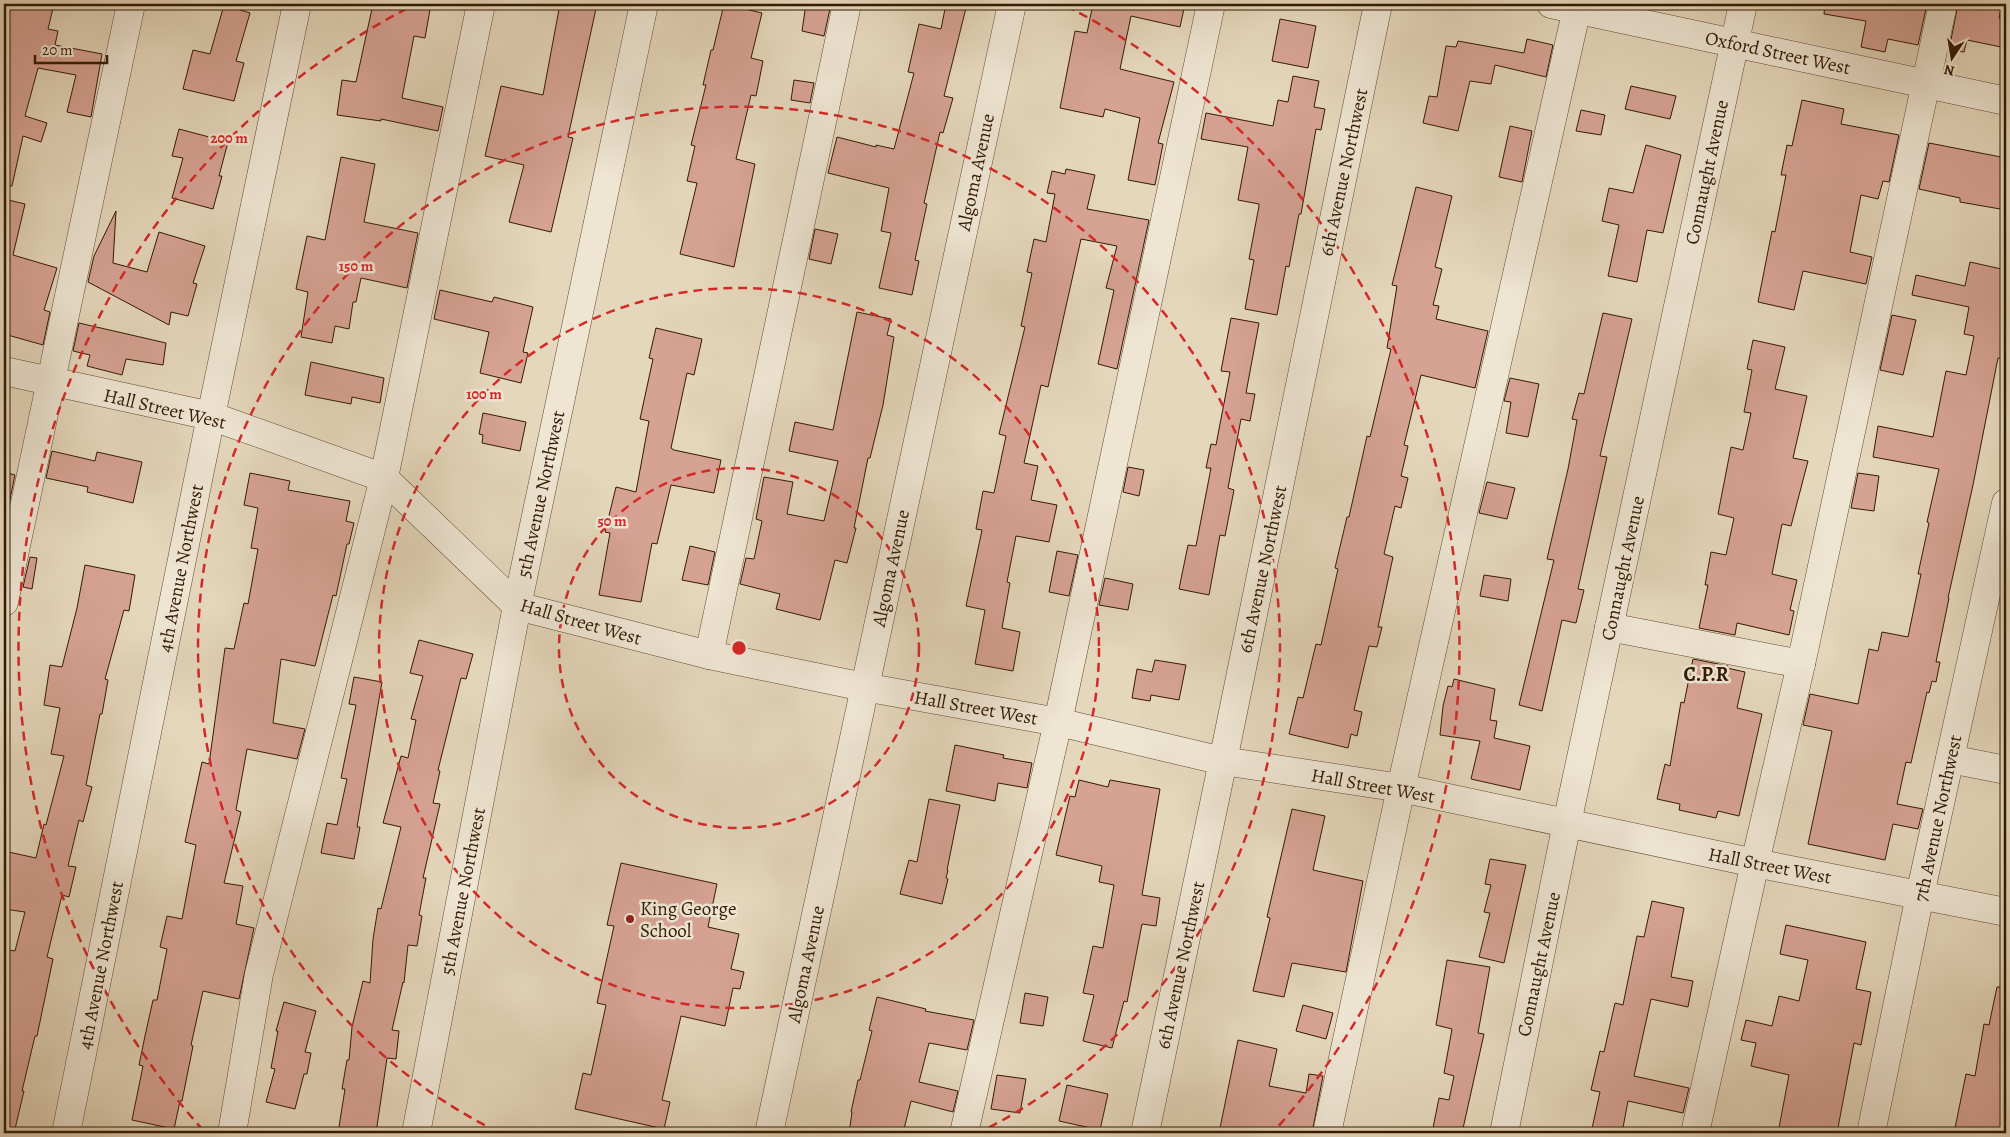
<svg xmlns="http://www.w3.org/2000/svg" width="2010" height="1137" font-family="Alegreya,serif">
	<rect width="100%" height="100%" fill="#e5d7bc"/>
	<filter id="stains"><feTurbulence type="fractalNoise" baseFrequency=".004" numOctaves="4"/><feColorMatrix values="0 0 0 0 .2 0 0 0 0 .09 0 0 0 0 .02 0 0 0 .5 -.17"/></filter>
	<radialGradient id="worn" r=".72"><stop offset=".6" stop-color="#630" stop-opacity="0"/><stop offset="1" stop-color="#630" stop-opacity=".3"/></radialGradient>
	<g fill="#d6a294" stroke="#331a02">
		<path d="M4,4H54L48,29L58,31L55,45L102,54L91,117L67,112L76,75L38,68L25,116L47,123L41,142L23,136L12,186L4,185Z"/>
		<path d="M373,4H431L425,38L414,36L402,98L443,107L438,131L381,119V121L337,115L342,80L356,82Z"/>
		<path d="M560,4H597L568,137L573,138L551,232L509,222L524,165L485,156L501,86L543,95Z"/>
		<path d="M724,4L762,13L751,58L763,61L756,96L751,95L736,159L755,164L734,267L680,254L697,183L687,181L695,146L691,145L706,85H703L711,50H713Z"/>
		<path d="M806,4H831L824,36L802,31Z"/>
		<path d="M946,4H967L944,96L953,98L943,133L940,132L924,203L927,204L915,260L919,261L912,295L879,288L891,233L881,231L889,188L828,173L837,137L876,147V145L894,149L914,73L908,72L919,24L941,29Z"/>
		<path d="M1093,4H1185L1180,27L1131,16L1120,69L1174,82L1158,143L1163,144L1155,185L1128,180L1140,118L1105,109L1103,117L1060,108L1075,31L1087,33Z"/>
		<path d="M1825,4H1927L1918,45L1888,39L1885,52L1861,47L1866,21L1824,14Z"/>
		<path d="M1958,4H2002L1999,18L2006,20V48L1967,40L1964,52L1949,50Z"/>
		<path d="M224,5L250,13L236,61L244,63L234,101L183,89L193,50L210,54Z"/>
		<path d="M1280,19L1316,26L1308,68L1272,61Z"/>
		<path d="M1527,39L1553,45L1546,77L1495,65L1491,84L1470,81L1458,131L1423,123L1429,96L1437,97L1446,46L1456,47L1458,41L1524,53Z"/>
		<path d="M1293,76L1319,81L1314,107L1325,109L1321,130L1316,129L1301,214H1299L1289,267L1286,266L1277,315L1245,309L1254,260L1249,259L1259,206V204L1238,200L1248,147L1201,139L1206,113L1273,126L1278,100L1288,102Z"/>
		<path d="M794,80L814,83L810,103L791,100Z"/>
		<path d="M1631,86L1676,96L1670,119L1625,109Z"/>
		<path d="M1802,100L1844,109L1841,124L1899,135L1889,182L1883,181L1878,199L1861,195L1850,252L1872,257L1866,284L1803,271L1794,310L1758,302L1772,231L1775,232L1786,175H1781L1787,145L1792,146Z"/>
		<path d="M1581,110L1605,115L1601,135L1576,131Z"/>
		<path d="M1510,126L1532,131L1522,182L1499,177Z"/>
		<path d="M179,129L228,142L219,176H222L213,209L172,198L183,158L172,156Z"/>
		<path d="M1929,143L2006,158V210L1960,202V198L1919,189Z"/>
		<path d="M1646,145L1681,155L1663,233L1647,230L1637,282L1608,276L1619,225L1602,221L1609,188L1633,193Z"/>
		<path d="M341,157L375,164L364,222L418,233L407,288L361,278L356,302H353L349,329L335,326L332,343L301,337L308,292L296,289L307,236L325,240Z"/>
		<path d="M1066,169L1095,175L1087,209L1149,220L1117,369L1098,364L1114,290L1106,288L1117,246L1081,239L1048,387L1041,385L1024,463L1038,466L1031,500L1057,505L1049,542L1016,536L1007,582L1010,583L1002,628L1020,632L1013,671L975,664L985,610L966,606L982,530L976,529L983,491L994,493L1006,436L999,434L1025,327L1021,326L1032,273L1027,272L1034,239L1046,242L1055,194L1047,193L1052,171L1065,174Z"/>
		<path d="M1416,187L1452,196L1435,267L1442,269L1433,305L1439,306L1436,319L1488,331L1475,388L1421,375L1404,445L1408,446L1401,476L1408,478L1401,508L1395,506L1384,554L1393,557L1378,627H1382L1377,647L1369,646L1354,710L1362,712L1357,736L1351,734L1348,748L1289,734L1298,697L1303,698L1316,644L1321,645L1338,569L1335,568L1347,517H1349L1367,436L1370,437L1391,349L1387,348L1397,286L1392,285Z"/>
		<path d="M4,199L25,204L13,255L57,268L44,310L50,312L43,345L4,334Z"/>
		<path d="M116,211L113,263L147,272L159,232L205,246L193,283L197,284L188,316L171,312L169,325L88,282L94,256Z"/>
		<path d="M815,229L838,234L831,264L809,259Z"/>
		<path d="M1970,262L2006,270V359L1998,358L1973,485L1948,598H1949L1936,662H1940L1936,682L1932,681L1929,693L1927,692L1911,763L1906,762L1897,804L1923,809L1918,829L1893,824L1885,860L1808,844L1832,731L1803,725L1810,694L1858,704L1869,649L1878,651L1882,632L1908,637L1921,574H1918L1929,523L1927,522L1939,469L1873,457L1878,426L1933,437L1946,371L1966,375L1974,336L1964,334L1969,307L1912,295L1916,275L1965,286Z"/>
		<path d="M440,290L492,302L494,297L533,307L523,352L528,353L521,383L480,373L489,332L434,319Z"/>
		<path d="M857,312L891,319L887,335L894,337L883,405L870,458H868L854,528H856L847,563L835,560L820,620L776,609L780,594L740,584L746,558L754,559L762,521L756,519L764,477L793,482L787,514L824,521L838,461L789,451L795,422L833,430Z"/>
		<path d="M1603,313L1632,319L1600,456L1607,457L1578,589L1584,590L1576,623L1562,620L1542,711L1519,705L1554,560L1547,559L1568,469L1577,420L1572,419L1579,393L1584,394Z"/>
		<path d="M1892,315L1916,320L1903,375L1880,370Z"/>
		<path d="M1231,318L1259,323L1246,393L1255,394L1250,421L1241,419L1228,488L1234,490L1225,536L1220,535L1209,595L1179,589L1188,545L1196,546L1211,468H1206L1211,444L1216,445L1230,372L1221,371Z"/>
		<path d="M79,323L166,343L163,365L126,359L122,375L87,366L90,355L73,351Z"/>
		<path d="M656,328L702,339L694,375L687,373L671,448L674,450L721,460L714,493L671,485L657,544L652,543L641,602L599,595L610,533L605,532L616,487L636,492L649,421L640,419L653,359L649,358Z"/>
		<path d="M1753,340L1785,347L1775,389L1807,396L1793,458L1808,461L1791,526L1782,524L1772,574L1797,580L1790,610L1794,611L1789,635L1737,623L1735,635L1699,628L1708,585H1705L1711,552L1726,555L1734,518L1718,514L1731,447L1743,450L1751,413L1744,412L1752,370L1747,369Z"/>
		<path d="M311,362L384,378L380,403L352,397L351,404L305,395Z"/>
		<path d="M1510,378L1539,384L1528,437L1506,433L1511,402L1504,401Z"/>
		<path d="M483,413L526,422L520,451L482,443L483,435L479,434Z"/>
		<path d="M52,451L95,461L97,452L142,462L133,503L87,492L88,487L46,478Z"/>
		<path d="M1128,467L1144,470L1139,496L1123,492Z"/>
		<path d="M4,472L15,475L4,528Z"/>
		<path d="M250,473L290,481L288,490L350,501L346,521L354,523L349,544H347L336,596L333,595L315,666L281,659L273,723L305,729L297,759L247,749L236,810L241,812L224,883L243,886L236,924L254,928L239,999L203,991L191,1045L193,1046L182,1101H180L174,1129L132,1120L143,1066L139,1065L145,1036L153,1000H157L167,949L160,947L167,916L182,919L196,845L185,842L202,762L209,764L225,648L234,649L244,603L248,604L258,549L251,548L258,508L244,505Z"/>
		<path d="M1858,473L1879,476L1874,511L1851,508Z"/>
		<path d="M1487,482L1515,488L1507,519L1479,513Z"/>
		<path d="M690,546L715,552L708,585L682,580Z"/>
		<path d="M1057,551L1078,555L1069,596L1049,592Z"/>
		<path d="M30,557L37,558L32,589L23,587Z"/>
		<path d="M85,565L135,575L129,611L124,610L105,679L108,680L102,714H100L86,785L92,787L83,822L79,820L68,866L76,867L69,897L62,895L47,957L53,959L37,1036H35L22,1091H24L14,1133H4V949L15,951L25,912L4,909V851L36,858L44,824L46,825L64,756L51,754L60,708L44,705L50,665L62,667L77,608Z"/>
		<path d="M1484,575L1511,579L1508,601L1480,596Z"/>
		<path d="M1105,578L1133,584L1128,610L1099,605Z"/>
		<path d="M419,640L473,654L466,679L461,678L438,770L440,771L433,803L440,804L423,878H426L419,915L422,916L417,946L408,945L404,983L403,982L392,1030L399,1031L396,1059L387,1058L376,1133H338L345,1089H342L347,1060H349L352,1027L363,981L370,983L373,939L378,908L381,909L401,827L383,823L401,756L408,758L416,720L411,719L423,676L410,673Z"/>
		<path d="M1693,659L1728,666L1727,668L1745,672L1737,708L1762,714L1739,816L1718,811L1716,818L1679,810L1680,804L1657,799L1665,764L1670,766L1681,702L1684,703Z"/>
		<path d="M1155,660L1186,665L1179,700L1151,695L1150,701L1132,698L1137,669L1152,672Z"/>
		<path d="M354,677L382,682L357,827H360L354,859L321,853L327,823L337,825L347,779L341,778L356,705L349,704Z"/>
		<path d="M1454,679L1495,689L1490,720L1497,721L1494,738L1530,746L1520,790L1471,779L1480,741L1440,735L1443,706L1448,686L1452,687Z"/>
		<path d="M955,745L1004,755L1003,758L1032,763L1027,788L998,783L995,801L946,791Z"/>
		<path d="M1079,780L1108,787L1110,780L1160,789L1142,895L1160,898L1156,926L1142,924L1127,1002L1124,1001L1112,1048L1083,1041L1094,995L1083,993L1093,946L1103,948L1114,885L1099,882L1102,866L1056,855L1070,796L1075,797Z"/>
		<path d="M929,799L960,805L947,870H948L946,878L948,879L942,904L900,894L909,860L917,862Z"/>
		<path d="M1292,809L1325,816L1313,870L1363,881L1346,972L1292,963L1284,997L1253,991L1270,918L1267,917Z"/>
		<path d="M1490,859L1526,865L1504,963L1479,957L1490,913L1484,912L1491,885L1485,884Z"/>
		<path d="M621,863L717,884L708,927L739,934L731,969L744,972L740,989L733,988L725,1026L681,1016L662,1100L670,1102L664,1129L575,1109L583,1073L591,1075L606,1005L597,1003L614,926L607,925Z"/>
		<path d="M1652,901L1684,908L1671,977L1693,981L1688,1007L1651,999L1634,1076L1689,1088L1683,1113L1628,1101L1622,1133H1591L1600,1092L1591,1090L1600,1051L1604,1052L1615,1003L1623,1005L1637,936L1644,937Z"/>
		<path d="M1786,925L1866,942L1856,989L1871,992L1861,1045L1854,1043L1837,1133H1778L1789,1075L1751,1066L1756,1043L1741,1040L1746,1020L1772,1026L1779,996L1799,1001L1808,960L1780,954Z"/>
		<path d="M1447,960L1490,967L1478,1033L1484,1034L1462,1133H1432L1439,1098L1449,1100L1454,1076L1444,1073L1452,1029L1436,1025Z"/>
		<path d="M1997,987H2006V1133H1954L1966,1074L1975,1076L1984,1024L1989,1025Z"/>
		<path d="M1025,993L1048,997L1043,1026L1020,1023Z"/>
		<path d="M877,997L926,1009L925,1011L974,1020L967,1050L929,1043L919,1082L958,1091L953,1112L911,1101L903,1133H849L852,1112H851L858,1080H860L872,1031L869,1030Z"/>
		<path d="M284,1002L316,1011L305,1052L311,1053L307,1074H304L295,1109L266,1102L275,1069L271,1068L278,1031H276Z"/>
		<path d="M1303,1005L1333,1013L1326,1039L1296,1031Z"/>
		<path d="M1238,1040L1277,1049L1269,1086L1306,1093L1309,1074L1323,1076L1312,1133H1219Z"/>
		<path d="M997,1075L1026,1079L1020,1113L991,1109Z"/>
		<path d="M1067,1085L1108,1094L1100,1130L1059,1121Z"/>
	</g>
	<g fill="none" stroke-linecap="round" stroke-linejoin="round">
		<g stroke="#604930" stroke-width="29">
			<g id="minor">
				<path d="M1551,4L2006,101"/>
				<path d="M4,371L211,416L384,478L517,606L709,655L864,687L1058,722L1223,761L1401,788L1755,863L2006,912"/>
				<path d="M4,602L131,4"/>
				<path d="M1609,627L1801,664"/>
				<path d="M709,655L847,4"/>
				<path d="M1950,759L2006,770"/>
				<path d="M66,1133L211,416L297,4"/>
				<path d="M232,1133L259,974L384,478L481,4"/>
				<path d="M416,1133L517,606L644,4"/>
				<path d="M769,1133L1012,4"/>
				<path d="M964,1133L1058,722L1211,4"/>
				<path d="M1145,1133L1223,761L1378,4"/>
				<path d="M1327,1133L1401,788L1578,4"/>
				<path d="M1504,1133L1567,823L1743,4"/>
				<path d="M1695,1133L1755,863L1801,664L1943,4"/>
				<path d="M1871,1133L1920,895L2006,503"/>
			</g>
		</g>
		<use href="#minor" stroke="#eee5d3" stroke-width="28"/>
	</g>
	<g fill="none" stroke="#d62828" stroke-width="2.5" stroke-dasharray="9 6">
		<circle cx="739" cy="648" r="180"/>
		<circle cx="739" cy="648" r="360"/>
		<path d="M498 1132A541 541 0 1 1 980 1132"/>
		<path d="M203 1130A721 721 0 0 1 412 6M1066 6A721 721 0 0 1 1275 1130"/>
	</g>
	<circle fill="#8f2418" stroke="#eee5d3" stroke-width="2" cx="630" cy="919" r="5"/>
	<g text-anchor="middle" stroke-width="5" stroke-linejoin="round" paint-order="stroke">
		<g font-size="19" fill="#331a02" stroke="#eee5d3">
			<text transform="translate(1778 52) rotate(12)" y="7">Oxford Street West</text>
			<text transform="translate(975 172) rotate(-78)" y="7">Algoma Avenue</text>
			<text transform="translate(1343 172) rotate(-78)" y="7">6th Avenue Northwest</text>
			<text transform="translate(1706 172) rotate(-78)" y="7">Connaught Avenue</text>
			<text transform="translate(165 408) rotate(13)" y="7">Hall Street West</text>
			<text transform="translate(540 494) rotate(-78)" y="7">5th Avenue Northwest</text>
			<text transform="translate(180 568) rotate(-79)" y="7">4th Avenue Northwest</text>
			<text transform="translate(890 568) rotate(-78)" y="7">Algoma Avenue</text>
			<text transform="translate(1622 568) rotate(-78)" y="7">Connaught Avenue</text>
			<text transform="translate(1262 569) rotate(-78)" y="7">6th Avenue Northwest</text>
			<text transform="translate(581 621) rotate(16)" y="7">Hall Street West</text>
			<text transform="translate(976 707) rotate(10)" y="7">Hall Street West</text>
			<text transform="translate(1373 785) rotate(10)" y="7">Hall Street West</text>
			<text transform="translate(1937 818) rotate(-78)" y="7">7th Avenue Northwest</text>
			<text transform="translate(1770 865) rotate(11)" y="7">Hall Street West</text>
			<text transform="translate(462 891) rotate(-79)" y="7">5th Avenue Northwest</text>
			<text transform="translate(805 964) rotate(-78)" y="7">Algoma Avenue</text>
			<text transform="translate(1538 964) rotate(-78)" y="7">Connaught Avenue</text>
			<text transform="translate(100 965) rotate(-79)" y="7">4th Avenue Northwest</text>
			<text transform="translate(1180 965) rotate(-78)" y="7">6th Avenue Northwest</text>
		</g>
		<g font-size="19" fill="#331a02" stroke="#eee5d3" text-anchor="start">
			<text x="640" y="915">King George<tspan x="640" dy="22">School</tspan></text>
		</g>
		<g font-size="20" font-weight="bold" fill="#331a02" stroke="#eee5d3">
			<text x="1706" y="681">C.P.R</text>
		</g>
	</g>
	<circle cx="739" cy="648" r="8" fill="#d62828" stroke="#eee5d3" stroke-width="2.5"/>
	<g font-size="15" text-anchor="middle" font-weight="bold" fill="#d62828" stroke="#eee5d3" stroke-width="5" stroke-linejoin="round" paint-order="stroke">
		<text x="229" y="143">200 m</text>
		<text x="356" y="271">150 m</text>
		<text x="484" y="399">100 m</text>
		<text x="612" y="526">50 m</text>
	</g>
	<rect width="2010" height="1137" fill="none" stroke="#e5d7bc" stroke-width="20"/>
	<rect x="5" y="5" width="2000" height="1127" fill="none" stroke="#331a02" stroke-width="2.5"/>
	<rect x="10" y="10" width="1990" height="1117" fill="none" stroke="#331a02"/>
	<g transform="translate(1952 58) rotate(192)" stroke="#eee5d3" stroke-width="4" paint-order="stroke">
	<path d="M0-4L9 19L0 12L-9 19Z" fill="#331a02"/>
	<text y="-8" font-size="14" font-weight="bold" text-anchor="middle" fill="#331a02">N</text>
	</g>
	<path d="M35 55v8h72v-8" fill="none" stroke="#331a02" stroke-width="2.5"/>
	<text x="42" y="55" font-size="15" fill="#331a02" stroke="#eee5d3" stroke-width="4" paint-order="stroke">20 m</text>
	<rect width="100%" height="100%" filter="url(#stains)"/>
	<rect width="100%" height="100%" fill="url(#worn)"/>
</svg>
